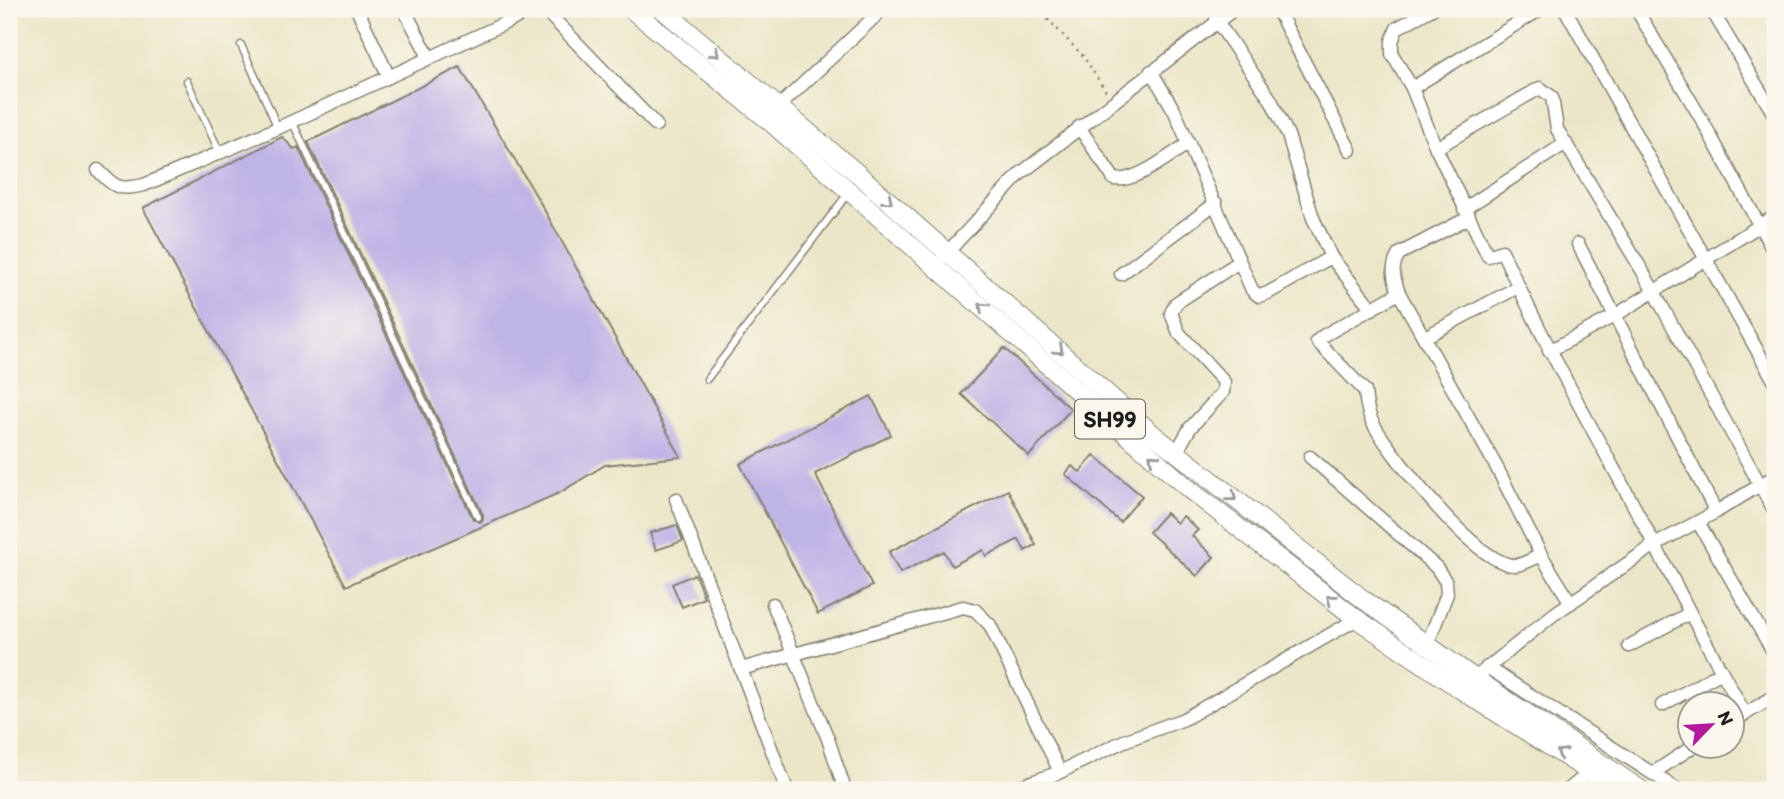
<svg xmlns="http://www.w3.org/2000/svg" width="1784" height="799" font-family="Itim,sans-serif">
	<rect width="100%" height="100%" fill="#fbf7ec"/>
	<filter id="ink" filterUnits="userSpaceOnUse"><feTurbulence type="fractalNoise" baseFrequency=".0143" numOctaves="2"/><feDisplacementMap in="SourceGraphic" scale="14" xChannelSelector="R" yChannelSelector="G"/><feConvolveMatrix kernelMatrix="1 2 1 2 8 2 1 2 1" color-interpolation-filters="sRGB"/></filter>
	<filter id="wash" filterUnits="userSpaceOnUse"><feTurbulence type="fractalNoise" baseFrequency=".00686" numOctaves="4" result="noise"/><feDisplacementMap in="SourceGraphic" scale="28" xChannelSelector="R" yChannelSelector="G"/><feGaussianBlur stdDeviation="1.57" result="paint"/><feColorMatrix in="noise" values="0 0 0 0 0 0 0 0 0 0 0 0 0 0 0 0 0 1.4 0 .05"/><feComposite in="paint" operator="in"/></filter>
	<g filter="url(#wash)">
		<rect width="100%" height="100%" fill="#ebe6c8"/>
		<g id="blocks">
			<g fill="#bfb4e6">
				<path d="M460,67L541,204L681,457L605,465L559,493L346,586L143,208L282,137L294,149L298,147L473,519L480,522L483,520V515L308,142Z"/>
				<path d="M1004,348L1071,409L1029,456L961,394Z"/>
				<path d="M871,396L891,435L815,474L872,586L818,614L740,464Z"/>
				<path d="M1094,455L1142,496L1120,522L1065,474L1072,466L1080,472Z"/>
				<path d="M1008,490L1036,545L1025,551L1019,539L986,556L983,550L952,566L944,551L900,573L889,552Z"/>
				<path d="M1166,513L1177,523L1183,516L1198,530L1192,536L1214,557L1197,576L1149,532Z"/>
				<path d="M677,525L683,541L656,550L650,533Z"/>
				<path d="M695,574L704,598L682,607L672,584Z"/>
			</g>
		</g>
	</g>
	<g filter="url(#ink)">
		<use href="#blocks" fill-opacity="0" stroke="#848172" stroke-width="2"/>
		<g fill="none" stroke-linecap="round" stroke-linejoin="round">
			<g stroke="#848172" stroke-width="9">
				<g id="lane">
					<path d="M241,45L278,128"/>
					<path d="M187,81L220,153"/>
					<path d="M292,121L478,517"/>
					<path d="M707,379L849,192"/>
				</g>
			</g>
			<g stroke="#848172" stroke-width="15">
				<g id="street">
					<path d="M357,9L389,77"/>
					<path d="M404,9L429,57"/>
					<path d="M544,9L656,125"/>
					<path d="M1277,9L1350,150"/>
					<path d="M1432,9L1397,28L1392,41V54L1412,88L1436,148L1488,256L1502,251C1558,375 1629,491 1690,613L1629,646"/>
					<path d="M1565,9L1775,382"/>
					<path d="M1636,9L1702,120L1775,254"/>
					<path d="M1711,9L1775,116"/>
					<path d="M1216,20L1271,100L1288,135L1313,218L1331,257L1372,309"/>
					<path d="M1151,71L1175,112L1252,290L1259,296L1268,293L1331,257"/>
					<path d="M1412,88L1541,9"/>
					<path d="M774,111L883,9"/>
					<path d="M1079,127L1114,179C1136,183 1170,155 1189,143"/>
					<path d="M1436,148L1540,88L1552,97L1557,129L1643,272L1775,512"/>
					<path d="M98,170C116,189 119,190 144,185L278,128L514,19L530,9"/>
					<path d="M1464,209L1566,143"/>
					<path d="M1468,218L1399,254C1390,268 1394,278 1399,293L1497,468L1541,555L1571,603"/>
					<path d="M1578,244L1716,512"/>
					<path d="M943,257L1020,174L1234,9"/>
					<path d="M1121,274L1216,203"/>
					<path d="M1399,293L1323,336L1317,341L1365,391C1366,404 1368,416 1375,427C1394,458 1478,567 1516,565C1523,565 1534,558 1541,555"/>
					<path d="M1425,337L1518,287"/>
					<path d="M1549,351L1616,315L1775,216"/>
					<path d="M1176,453L1190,428L1223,392L1224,382L1179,333L1171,313L1176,303L1239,262"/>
					<path d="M1310,457L1436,567L1446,582L1447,594L1427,645"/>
					<path d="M676,499L787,790"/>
					<path d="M1698,522L1775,655"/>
					<path d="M773,604L828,739L845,790"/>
					<path d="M1487,667L1678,790"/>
					<path d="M741,669L963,607L975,610L990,625L1060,772"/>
					<path d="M1722,672L1745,714L1732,722"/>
					<path d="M1469,683L1554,614L1656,544L1716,512L1775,476"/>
					<path d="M1662,705L1722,672L1690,613"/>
					<path d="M1745,714L1775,696"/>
					<path d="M1653,773L1694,746"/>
					<path d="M1009,790L1060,772L1124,741L1184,719L1357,619"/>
					<path d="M1568,790L1590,772"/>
				</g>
			</g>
			<g stroke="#848172" stroke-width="20">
				<g id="primary">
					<path d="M631,9L767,119L1190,490L1357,619L1463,691L1618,790"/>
					<path d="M662,9L858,174L1154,435L1364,600L1474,678L1641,790"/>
				</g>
			</g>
			<path stroke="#848172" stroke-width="2.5" stroke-dasharray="2 5" stroke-linecap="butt" d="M1038,9L1083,56L1107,93"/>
			<use href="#lane" stroke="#fff" stroke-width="6"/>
			<use href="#street" stroke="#fff" stroke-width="12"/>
			<use href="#primary" stroke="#fff" stroke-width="18"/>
		</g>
		<defs><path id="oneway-chevron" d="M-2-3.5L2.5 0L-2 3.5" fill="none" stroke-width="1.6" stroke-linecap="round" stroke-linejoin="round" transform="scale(1.75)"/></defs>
		<g stroke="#999">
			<use href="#oneway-chevron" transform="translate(715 53) rotate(40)"/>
			<use href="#oneway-chevron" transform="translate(888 200) rotate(41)"/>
			<use href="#oneway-chevron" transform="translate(983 307) rotate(-138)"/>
			<use href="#oneway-chevron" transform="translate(1059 350) rotate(42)"/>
			<use href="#oneway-chevron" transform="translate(1153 458) rotate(-138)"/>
			<use href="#oneway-chevron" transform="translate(1232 497) rotate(38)"/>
			<use href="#oneway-chevron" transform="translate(1331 599) rotate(-142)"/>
			<use href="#oneway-chevron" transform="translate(1561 753) rotate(-148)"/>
		</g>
	</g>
	<g text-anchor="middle" stroke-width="7" stroke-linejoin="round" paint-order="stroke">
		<rect fill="#fbf7ec" stroke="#5f5e5a" stroke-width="2" x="1075" y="399.5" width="70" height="39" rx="5"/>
		<g font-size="23" font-weight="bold" fill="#1c1c1c">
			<text x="1110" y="427">SH99</text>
		</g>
	</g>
	<rect width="1784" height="799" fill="none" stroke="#fbf7ec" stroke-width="35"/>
	<g transform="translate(1711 725) rotate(65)"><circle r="33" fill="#fbf7ec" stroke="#a29f99" stroke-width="2"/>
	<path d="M0-5L12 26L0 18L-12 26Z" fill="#b5179e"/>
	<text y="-10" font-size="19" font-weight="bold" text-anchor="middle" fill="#1c1c1c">N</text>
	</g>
</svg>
